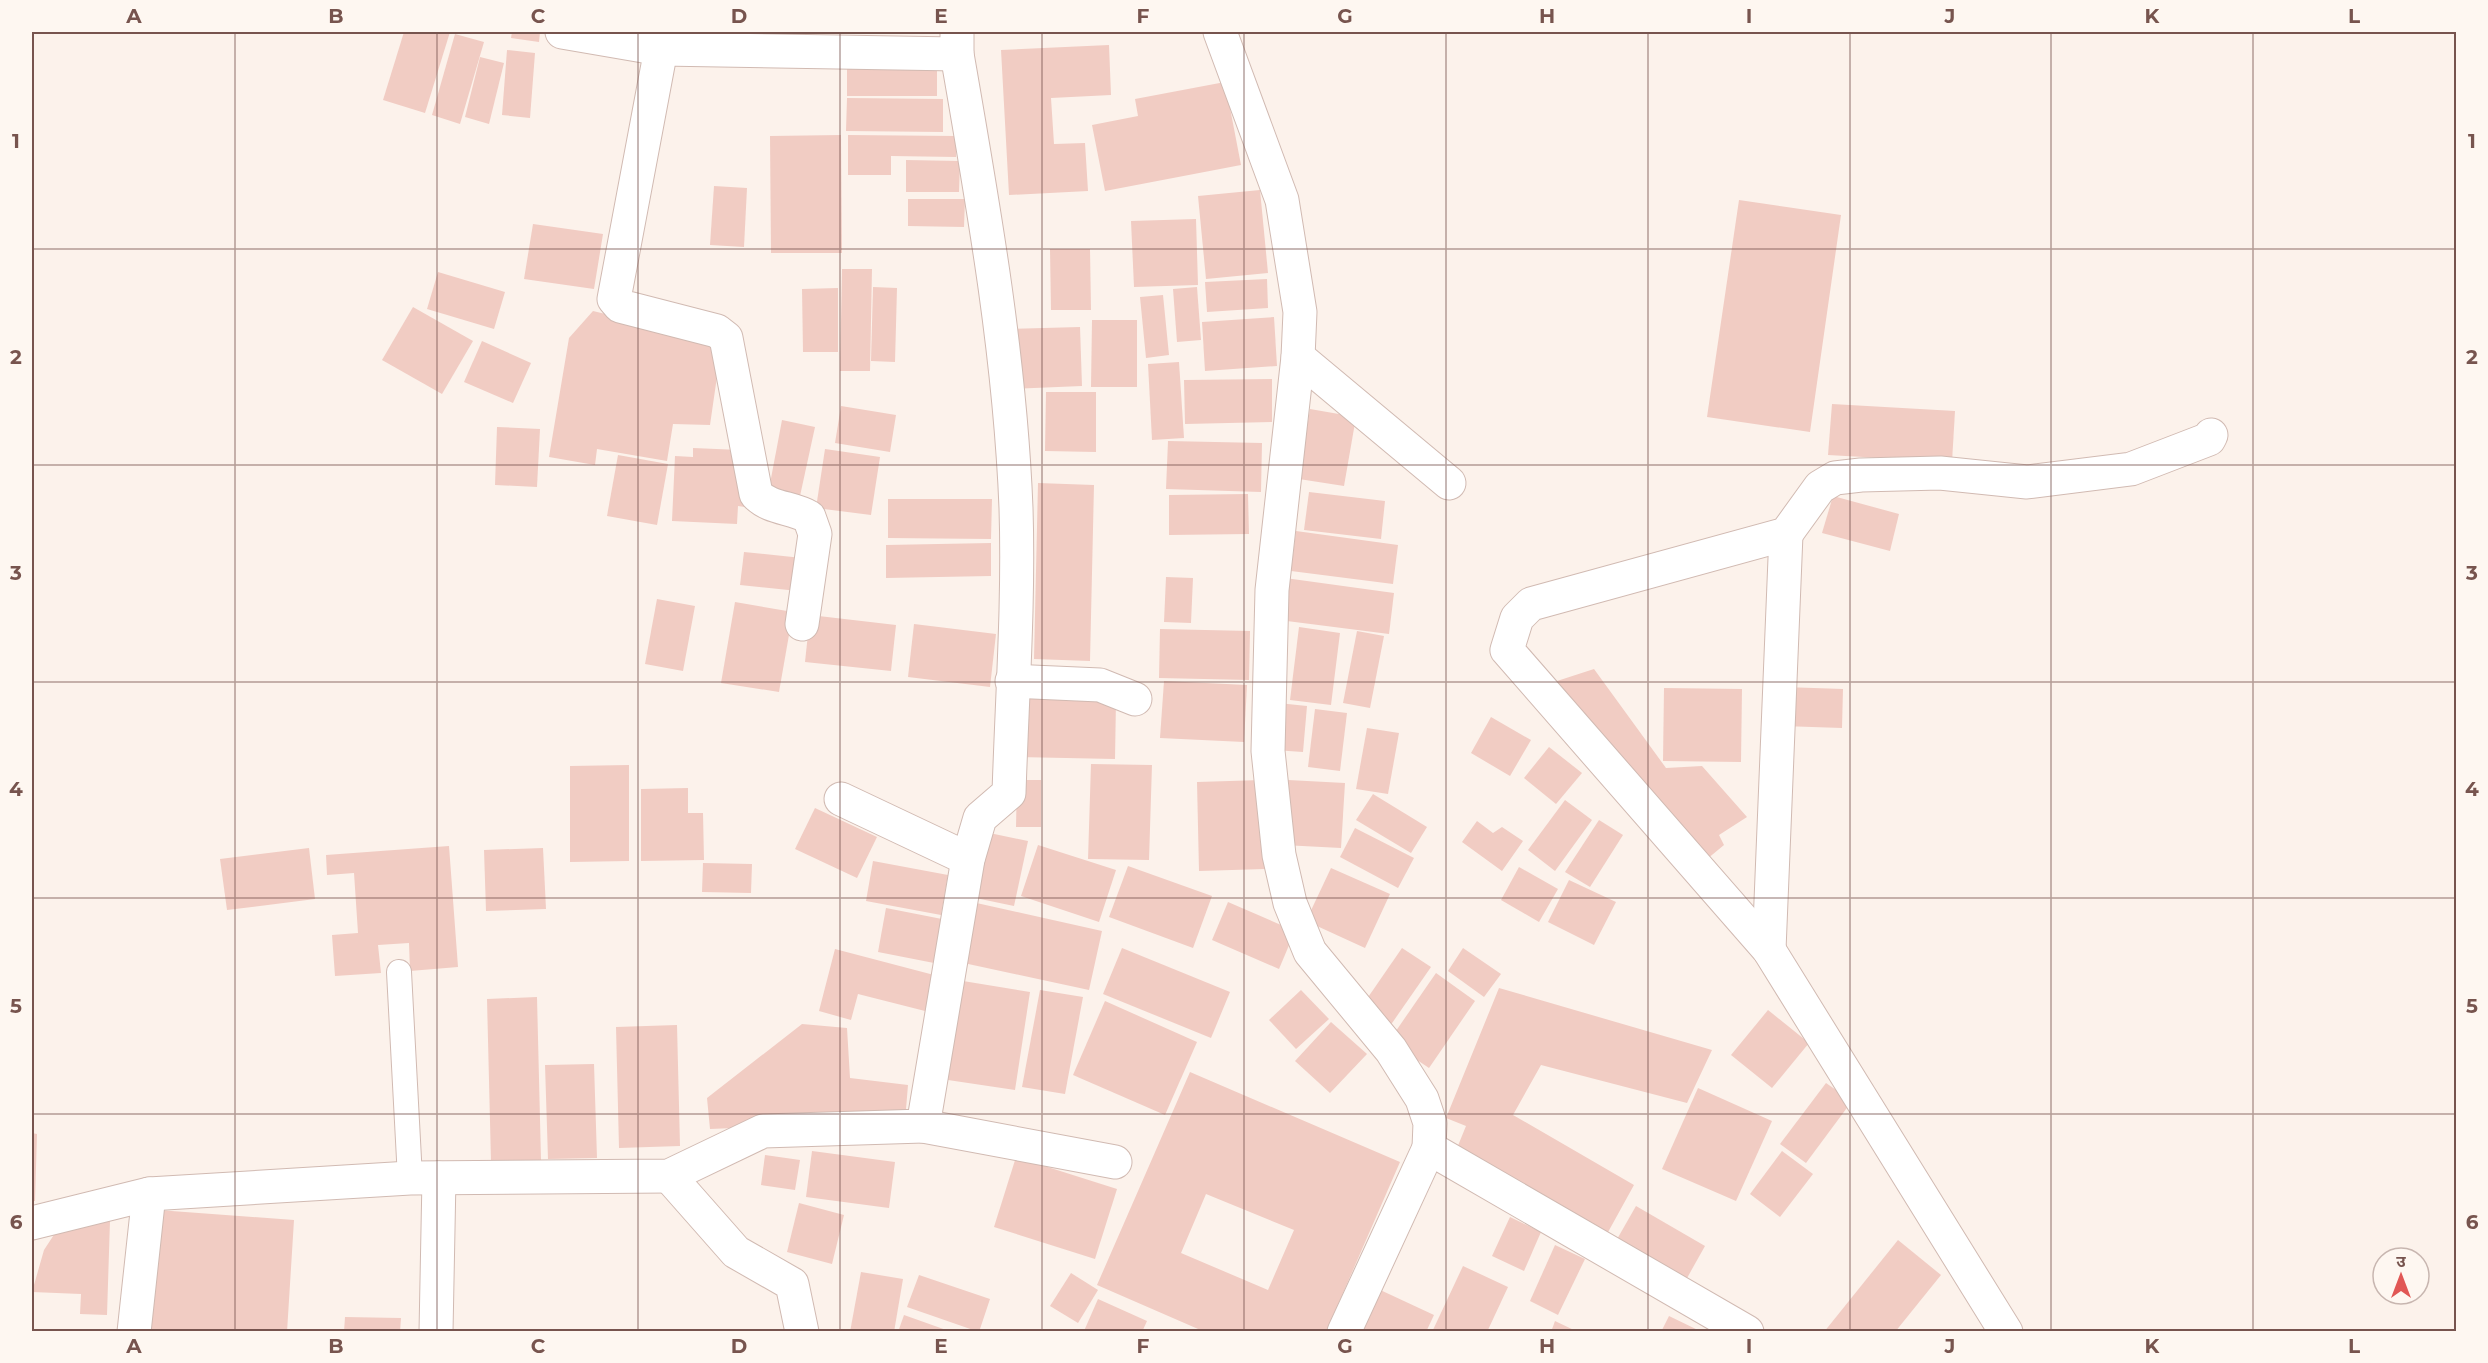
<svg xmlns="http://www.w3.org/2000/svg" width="2488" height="1363" font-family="Montserrat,'Noto Sans Devanagari',sans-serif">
	<rect width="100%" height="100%" fill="#fcf2eb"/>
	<g fill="#f1ccc3" fill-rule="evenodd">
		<path d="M404,32H450L425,113L383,100Z"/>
		<path d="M512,32H540L539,42L511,38Z"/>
		<path d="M702,32H740L739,38L702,34Z"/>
		<path d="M455,34L484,42L460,124L432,115Z"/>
		<path d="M1109,45L1111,95L1051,98L1054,144L1085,143L1088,191L1009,195L1001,50Z"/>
		<path d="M507,50L535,53L530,118L502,115Z"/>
		<path d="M480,57L504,63L489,124L465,117Z"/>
		<path d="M847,66L937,67V96H847Z"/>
		<path d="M1225,82L1241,165L1105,191L1092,125L1138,116L1135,99Z"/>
		<path d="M847,98L943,99V132L846,131Z"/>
		<path d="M841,135L842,253H771L770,136Z"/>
		<path d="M848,135L956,136V157L891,156V175H848Z"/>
		<path d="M906,160L960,161L959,192H906Z"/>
		<path d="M714,186L747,188L744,247L710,245Z"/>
		<path d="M1260,190L1268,273L1206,279L1198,196Z"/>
		<path d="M908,199H965L964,227L908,226Z"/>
		<path d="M1739,200L1841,215L1810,432L1707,417Z"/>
		<path d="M1196,219L1198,285L1134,287L1131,221Z"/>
		<path d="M533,224L603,234L594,289L524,279Z"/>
		<path d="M1050,249H1090L1091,310H1051Z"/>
		<path d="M842,269H872L870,371H840Z"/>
		<path d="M438,272L505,292L494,329L427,309Z"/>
		<path d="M1267,279L1268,308L1207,312L1205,282Z"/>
		<path d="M873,287L897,288L895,362L871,361Z"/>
		<path d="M1197,287L1201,340L1177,342L1173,289Z"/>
		<path d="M838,288V352H803L802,289Z"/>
		<path d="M1163,295L1169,355L1146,358L1140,297Z"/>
		<path d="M413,307L473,341L442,394L382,360Z"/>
		<path d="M593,311L722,342L710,425L673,424L667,461L597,449L595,465L549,457L569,338Z"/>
		<path d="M1274,317L1277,366L1205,371L1202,322Z"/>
		<path d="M1092,320H1137V387H1091Z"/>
		<path d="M1080,327L1082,386L1010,389L1008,329Z"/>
		<path d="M482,341L531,363L513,403L464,382Z"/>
		<path d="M1179,362L1184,438L1152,440L1148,364Z"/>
		<path d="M1272,379V422L1185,424L1184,380Z"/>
		<path d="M1046,392H1096V452L1045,451Z"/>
		<path d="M1832,404L1955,411L1952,462L1828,455Z"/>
		<path d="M841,406L896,415L890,452L835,443Z"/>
		<path d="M1310,409L1356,417L1344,486L1299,479Z"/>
		<path d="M782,420L815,427L800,496L769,489Z"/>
		<path d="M497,427L540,429L537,487L495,485Z"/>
		<path d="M1168,441L1262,443L1261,492L1166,489Z"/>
		<path d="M693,448L740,450L747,469L745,507L738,506L737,524L672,521L675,456L693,457Z"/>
		<path d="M825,449L880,457L871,515L816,508Z"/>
		<path d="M618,455L668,464L657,525L607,516Z"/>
		<path d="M1038,483L1094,485L1090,661L1034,659Z"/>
		<path d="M1309,492L1385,501L1381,539L1304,530Z"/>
		<path d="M1248,494L1249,534L1169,535V495Z"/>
		<path d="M1833,496L1899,514L1890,551L1822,533Z"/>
		<path d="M888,499H992L991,539L888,538Z"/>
		<path d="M1296,531L1398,545L1393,584L1291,571Z"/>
		<path d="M991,543V576L886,578V545Z"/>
		<path d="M744,552L802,558L798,591L740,585Z"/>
		<path d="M1166,577L1193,578L1191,623L1164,622Z"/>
		<path d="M1285,578L1394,593L1389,634L1279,620Z"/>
		<path d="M657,599L695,606L683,671L645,664Z"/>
		<path d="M735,602L793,612L779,692L721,683Z"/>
		<path d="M810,615L896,625L891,671L805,662Z"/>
		<path d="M914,624L996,634L990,687L908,677Z"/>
		<path d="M1299,627L1340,633L1331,705L1290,700Z"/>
		<path d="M1160,629L1250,631L1249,680L1159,678Z"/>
		<path d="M1357,631L1384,636L1370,708L1343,703Z"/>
		<path d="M1594,669L1666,768L1702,766L1747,817L1719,835L1724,845L1701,864L1557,681Z"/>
		<path d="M1164,681L1247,685L1244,742L1160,738Z"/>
		<path d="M1784,687L1843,689L1842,728L1782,726Z"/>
		<path d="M1664,688L1742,689L1741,762L1663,761Z"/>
		<path d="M1018,698L1116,700L1115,759L1017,757Z"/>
		<path d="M1278,703L1307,706L1303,752L1274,750Z"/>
		<path d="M1315,709L1347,713L1340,771L1308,767Z"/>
		<path d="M1491,717L1531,740L1510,776L1471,753Z"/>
		<path d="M1367,728L1399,733L1388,794L1356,789Z"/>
		<path d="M1549,747L1582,773L1556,804L1524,778Z"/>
		<path d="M1091,764L1152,765L1149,860L1088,859Z"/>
		<path d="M629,765V861L570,862V766Z"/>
		<path d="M1017,780H1041V827H1016Z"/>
		<path d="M1262,780L1265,869L1199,871L1197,782Z"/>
		<path d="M1288,780L1345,783L1341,848L1283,845Z"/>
		<path d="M688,788V813H703L704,860L641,861V789Z"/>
		<path d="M1373,794L1427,827L1411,853L1356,820Z"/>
		<path d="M1565,800L1592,820L1555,871L1528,850Z"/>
		<path d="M815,808L877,837L857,878L795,849Z"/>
		<path d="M1599,820L1623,835L1590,887L1565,872Z"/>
		<path d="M1477,821L1493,833L1502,827L1523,841L1502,871L1462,842Z"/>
		<path d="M1355,828L1414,858L1398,888L1340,857Z"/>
		<path d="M980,831L1028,841L1014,906L966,896Z"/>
		<path d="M1038,845L1116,870L1099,922L1021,896Z"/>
		<path d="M449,846L458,967L410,971L409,943L378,945L381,973L335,976L332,935L358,933L354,873L327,875L326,855Z"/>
		<path d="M309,848L315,899L227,910L220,859Z"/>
		<path d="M543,848L546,909L486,911L484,850Z"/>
		<path d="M873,861L948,875L941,915L866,901Z"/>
		<path d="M703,863L752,864L751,893L702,892Z"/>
		<path d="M1128,866L1212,896L1193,948L1109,917Z"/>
		<path d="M1519,867L1558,889L1539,922L1501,900Z"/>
		<path d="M1331,868L1390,894L1365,948L1306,921Z"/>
		<path d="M1569,880L1616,902L1594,945L1548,922Z"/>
		<path d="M972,902L1102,931L1089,990L959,962Z"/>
		<path d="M1228,902L1295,931L1279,969L1212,940Z"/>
		<path d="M886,908L942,919L934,963L878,952Z"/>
		<path d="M1122,948L1230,992L1211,1038L1103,994Z"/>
		<path d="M1402,948L1431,967L1390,1026L1362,1006Z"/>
		<path d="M1463,948L1501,974L1484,997L1448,971Z"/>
		<path d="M835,949L934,975L925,1011L858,994L851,1020L819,1011Z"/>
		<path d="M1436,973L1475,1001L1429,1068L1389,1041Z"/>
		<path d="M963,981L1030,992L1015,1090L948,1080Z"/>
		<path d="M1499,988L1712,1050L1687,1103L1541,1065L1513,1115L1634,1185L1607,1234L1455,1153L1466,1126L1446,1118Z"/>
		<path d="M1040,990L1083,997L1065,1094L1022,1087Z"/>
		<path d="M1301,990L1329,1019L1296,1049L1269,1020Z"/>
		<path d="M537,997L541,1160L491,1162L487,999Z"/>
		<path d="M1105,1001L1197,1042L1165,1115L1073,1075Z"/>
		<path d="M1768,1010L1809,1043L1772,1088L1731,1055Z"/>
		<path d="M1331,1022L1367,1054L1330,1093L1295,1061Z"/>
		<path d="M802,1024L847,1028L850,1078L908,1085L905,1121L710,1129L707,1098Z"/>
		<path d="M677,1025L680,1146L619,1148L616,1027Z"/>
		<path d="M594,1064L597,1158L548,1159L545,1065Z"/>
		<path d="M1190,1072L1400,1162L1326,1332H1205L1097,1285ZM1206,1194L1294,1230L1268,1290L1181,1253Z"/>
		<path d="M1826,1083L1852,1101L1806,1163L1780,1144Z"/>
		<path d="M1698,1088L1772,1121L1736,1201L1662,1169Z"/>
		<path d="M32,1133L37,1134L35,1201H32Z"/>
		<path d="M812,1151L895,1162L889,1208L806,1197Z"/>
		<path d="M1782,1151L1813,1174L1780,1217L1750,1194Z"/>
		<path d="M765,1155L800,1160L795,1190L761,1185Z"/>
		<path d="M1016,1157L1117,1189L1095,1259L994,1227Z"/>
		<path d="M799,1203L844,1215L832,1264L787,1252Z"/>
		<path d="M1636,1206L1705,1246L1682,1287L1612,1248Z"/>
		<path d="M158,1210L294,1220L287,1332H150Z"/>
		<path d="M1510,1217L1541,1232L1524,1271L1492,1256Z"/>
		<path d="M110,1221L107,1315L80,1314L81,1294L32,1292L44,1250L59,1227Z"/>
		<path d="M1898,1240L1941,1275L1895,1332H1824Z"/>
		<path d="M1555,1245L1585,1259L1558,1315L1530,1301Z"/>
		<path d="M1463,1266L1508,1287L1487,1332H1432Z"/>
		<path d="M861,1272L903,1279L894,1332H850Z"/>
		<path d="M1071,1273L1098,1290L1078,1323L1050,1306Z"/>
		<path d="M919,1275L990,1299L979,1332L907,1307Z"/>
		<path d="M1376,1288L1434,1315L1426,1332H1356Z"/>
		<path d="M1098,1299L1147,1321L1142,1332L1084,1331Z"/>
		<path d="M904,1315L949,1331V1332H898Z"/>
		<path d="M1669,1316L1702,1332H1661Z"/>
		<path d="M345,1317L401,1318L400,1332H344Z"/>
		<path d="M1555,1321L1578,1332H1551Z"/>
	</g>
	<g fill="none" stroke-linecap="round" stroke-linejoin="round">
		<g stroke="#d1bab2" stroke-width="26">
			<path id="lane" d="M399,972L410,1178"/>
		</g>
		<g stroke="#d1bab2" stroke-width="35">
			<g id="street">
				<path d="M562,32L661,49L957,54"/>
				<path d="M1220,32L1282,200L1300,312L1298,357L1272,590L1268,751L1279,855L1290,903L1310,952L1391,1050L1422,1099L1430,1123L1429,1148L1747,1332"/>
				<path d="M661,49L614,299L620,306L717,331L726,338L756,494C770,509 792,507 809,517L815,534L802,624"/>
				<path d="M1298,357L1449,483"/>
				<path d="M1012,681L1100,685L1135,699"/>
				<path d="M841,799L968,859"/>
				<path d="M1769,950L1786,534"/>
				<path d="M923,1126L1115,1162"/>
				<path d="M669,1176L736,1252L792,1284L802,1332"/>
				<path d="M32,1223L149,1194L410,1178L669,1176L763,1131L923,1126L968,859L980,818L1009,793C1012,698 1019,603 1016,508C1010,355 983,204 957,54V32"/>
				<path d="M134,1332L149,1194"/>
				<path d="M436,1332L439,1178"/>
				<path d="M1344,1332L1429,1148"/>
				<path d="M2006,1332L1769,950L1507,650L1517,618L1531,604L1786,534L1820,487L1835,478L1861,475L1940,473L2027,482L2131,469L2209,439L2211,435"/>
			</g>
		</g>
		<use href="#lane" stroke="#fff" stroke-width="24"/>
		<use href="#street" stroke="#fff" stroke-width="33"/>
	</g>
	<path fill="none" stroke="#77544e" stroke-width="1.5" stroke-opacity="0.55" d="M235,32V1332M437,32V1332M638,32V1332M840,32V1332M1042,32V1332M1244,32V1332M1446,32V1332M1648,32V1332M1850,32V1332M2051,32V1332M2253,32V1332M32,249H2456M32,465H2456M32,682H2456M32,898H2456M32,1114H2456"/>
	<rect width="2488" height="1363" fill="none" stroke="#fef7f1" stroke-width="66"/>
	<g transform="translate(2401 1276)"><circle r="28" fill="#fef7f1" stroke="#c8b6b0" stroke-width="1.5"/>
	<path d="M0-4.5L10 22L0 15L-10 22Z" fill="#e15755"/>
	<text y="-9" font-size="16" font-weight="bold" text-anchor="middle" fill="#77544e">उ</text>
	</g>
	<rect x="33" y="33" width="2422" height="1297" fill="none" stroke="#77544e" stroke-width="2"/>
	<g font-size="20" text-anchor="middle" font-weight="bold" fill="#77544e">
		<text x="134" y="23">A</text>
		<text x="336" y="23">B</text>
		<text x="538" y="23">C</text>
		<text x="739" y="23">D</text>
		<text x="941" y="23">E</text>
		<text x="1143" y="23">F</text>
		<text x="1345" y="23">G</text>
		<text x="1547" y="23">H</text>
		<text x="1749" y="23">I</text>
		<text x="1950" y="23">J</text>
		<text x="2152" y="23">K</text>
		<text x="2354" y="23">L</text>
		<text x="16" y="148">1</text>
		<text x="2472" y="148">1</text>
		<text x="16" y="364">2</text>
		<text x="2472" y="364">2</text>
		<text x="16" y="580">3</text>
		<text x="2472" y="580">3</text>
		<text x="16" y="796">4</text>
		<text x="2472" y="796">4</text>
		<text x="16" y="1013">5</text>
		<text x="2472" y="1013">5</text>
		<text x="16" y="1229">6</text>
		<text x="2472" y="1229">6</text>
		<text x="134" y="1353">A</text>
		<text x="336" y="1353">B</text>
		<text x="538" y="1353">C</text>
		<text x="739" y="1353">D</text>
		<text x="941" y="1353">E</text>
		<text x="1143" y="1353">F</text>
		<text x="1345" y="1353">G</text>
		<text x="1547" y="1353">H</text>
		<text x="1749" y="1353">I</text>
		<text x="1950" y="1353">J</text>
		<text x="2152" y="1353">K</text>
		<text x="2354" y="1353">L</text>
	</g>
</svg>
